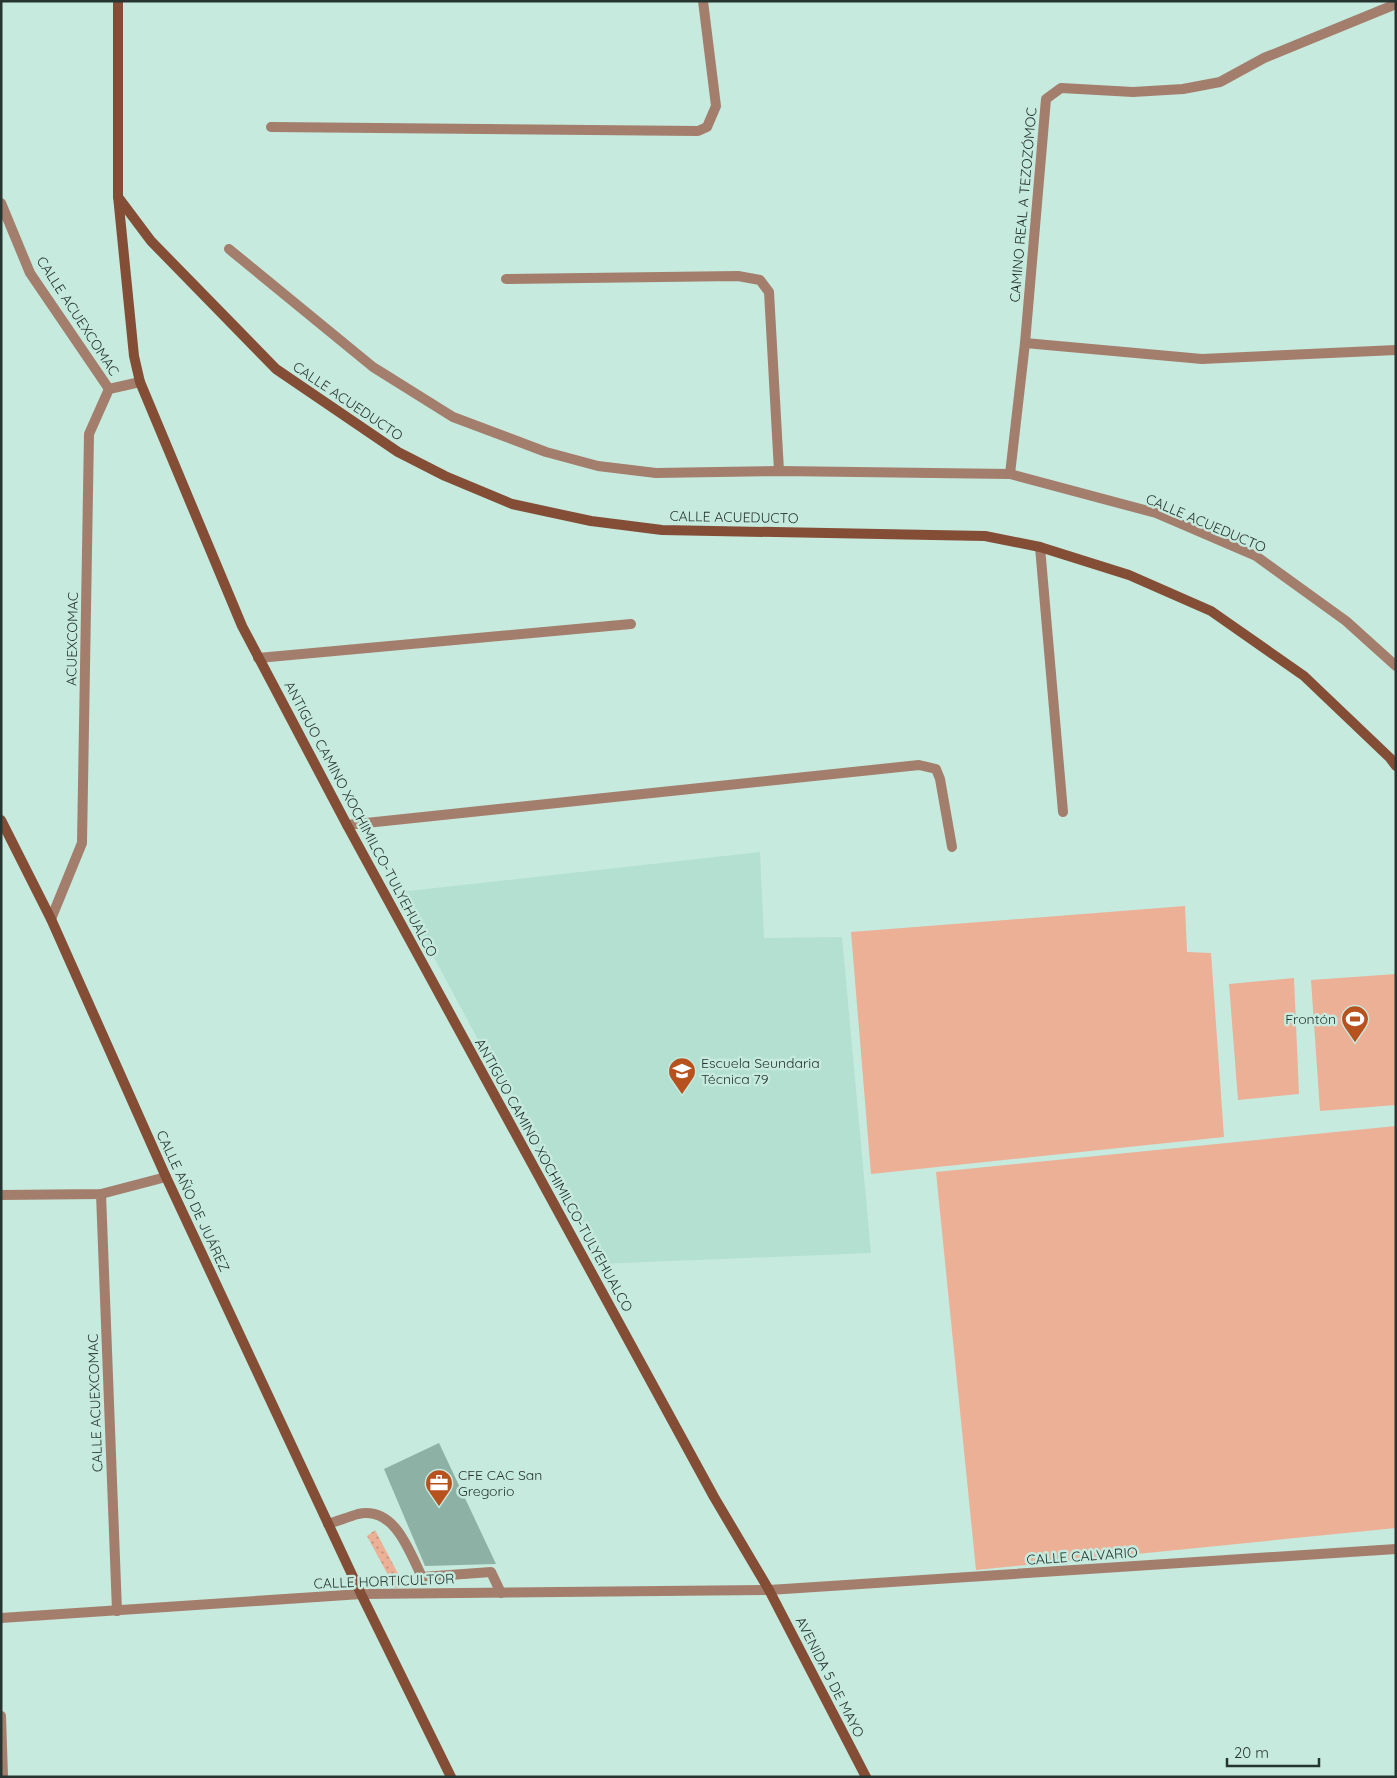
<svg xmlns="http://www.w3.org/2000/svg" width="1397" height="1778" font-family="Quicksand,sans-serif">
	<defs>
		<pattern id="park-dots" width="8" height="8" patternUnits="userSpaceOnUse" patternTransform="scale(1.25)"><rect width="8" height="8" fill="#ecb096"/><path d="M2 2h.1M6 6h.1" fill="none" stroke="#bf907b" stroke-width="1.8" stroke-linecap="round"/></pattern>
	</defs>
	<rect width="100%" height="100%" fill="#c6eade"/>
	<path fill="#b3e0d1" d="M760,852L764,938L842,937L871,1253L598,1264L399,892Z"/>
	<g fill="#ecb096">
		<path d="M1185,906L1187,952L1211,953L1224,1137L871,1174L851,932Z"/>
		<path d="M1396,974V1105L1320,1111L1311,980Z"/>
		<path d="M1294,978L1299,1094L1238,1100L1229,984Z"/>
		<path d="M1396,1126V1528L976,1570L936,1172Z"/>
	</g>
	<path fill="url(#park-dots)" d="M375,1530L404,1585L395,1588L367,1536Z"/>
	<path fill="#8eb1a5" d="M439,1443L496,1564L425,1566L384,1469Z"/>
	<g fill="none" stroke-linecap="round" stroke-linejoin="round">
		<path stroke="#a47e6d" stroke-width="10" d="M328,1524C338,1521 348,1517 358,1514C395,1506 409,1551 422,1577L491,1572L501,1593"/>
		<g stroke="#a47e6d" stroke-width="10">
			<path d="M271,127L698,131L707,127L716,106L703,1"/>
			<path d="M1,203L30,273L109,389"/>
			<path d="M229,249L373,367L453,417L546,452L598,466L656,473L779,471L1010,474L1156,513L1256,556L1346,621L1396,666"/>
			<path d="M506,279L738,276L760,280L769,292L779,471"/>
			<path d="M1025,343L1202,359L1396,350"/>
			<path d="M1010,474L1025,343L1046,99L1061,88L1133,92L1183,89L1220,82L1264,58L1396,4"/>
			<path d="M1040,547L1063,812"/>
			<path d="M258,658L631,624"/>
			<path d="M347,825L919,765L936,769L940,779L952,847"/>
			<path d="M51,919L82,843L89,434L109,389L140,382"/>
			<path d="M101,1194L117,1611"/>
			<path d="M1,1195L101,1194L166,1177"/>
			<path d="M1,1618L361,1594L769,1590L1396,1549"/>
			<path d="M1,1716L3,1777"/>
		</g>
		<g stroke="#844e36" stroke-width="10">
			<path d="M118,1V196L134,356L140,382L242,626L347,825L714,1497L769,1590L866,1777"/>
			<path d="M118,197L151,241L276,369L398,452L445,476L512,504L591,521L662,530L985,536L1040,547L1129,575L1211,611L1304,676L1390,758L1396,766"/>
			<path d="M1,820L51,919L166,1177L361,1594L451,1777"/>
		</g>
	</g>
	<defs>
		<g id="stadium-pin" transform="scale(1.4375)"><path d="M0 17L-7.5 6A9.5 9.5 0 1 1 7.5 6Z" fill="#b7521f" stroke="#c6eade"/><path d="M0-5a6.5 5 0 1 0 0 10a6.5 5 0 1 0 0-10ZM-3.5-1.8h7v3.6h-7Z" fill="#fff"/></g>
		<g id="school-pin" transform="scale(1.4375)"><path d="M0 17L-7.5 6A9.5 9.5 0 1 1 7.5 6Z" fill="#b7521f" stroke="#c6eade"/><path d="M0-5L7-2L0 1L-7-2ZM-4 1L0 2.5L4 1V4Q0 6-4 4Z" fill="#fff"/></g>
		<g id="office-pin" transform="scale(1.4375)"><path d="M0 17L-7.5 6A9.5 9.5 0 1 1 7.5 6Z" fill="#b7521f" stroke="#c6eade"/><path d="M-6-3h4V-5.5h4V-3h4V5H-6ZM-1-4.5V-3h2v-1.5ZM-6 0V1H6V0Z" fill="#fff"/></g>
	</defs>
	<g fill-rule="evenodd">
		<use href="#stadium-pin" x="1355" y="1019"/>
		<use href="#school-pin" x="682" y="1071"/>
		<use href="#office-pin" x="439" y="1483"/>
	</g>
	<g text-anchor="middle" stroke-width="5" stroke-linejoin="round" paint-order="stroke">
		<g font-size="14" fill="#273531" stroke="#c6eade">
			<text transform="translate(1023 205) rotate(-85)" y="5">CAMINO REAL A TEZOZÓMOC</text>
			<text transform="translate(78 316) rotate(57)" y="5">CALLE ACUEXCOMAC</text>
			<text transform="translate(348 401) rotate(34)" y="5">CALLE ACUEDUCTO</text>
			<text transform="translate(734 517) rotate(1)" y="5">CALLE ACUEDUCTO</text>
			<text transform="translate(1206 523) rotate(23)" y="5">CALLE ACUEDUCTO</text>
			<text transform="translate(72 639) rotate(-89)" y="5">ACUEXCOMAC</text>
			<text transform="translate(361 819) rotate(62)" y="5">ANTIGUO CAMINO XOCHIMILCO-TULYEHUALCO</text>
			<text transform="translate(554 1175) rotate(61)" y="5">ANTIGUO CAMINO XOCHIMILCO-TULYEHUALCO</text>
			<text transform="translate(193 1201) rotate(65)" y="5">CALLE AÑO DE JUÁREZ</text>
			<text transform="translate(95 1403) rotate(-92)" y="5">CALLE ACUEXCOMAC</text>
			<text transform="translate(1082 1556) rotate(-4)" y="5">CALLE CALVARIO</text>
			<text transform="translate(384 1581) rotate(-2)" y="5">CALLE HORTICULTOR</text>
			<text transform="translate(830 1677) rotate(63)" y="5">AVENIDA 5 DE MAYO</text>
		</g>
		<g font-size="14" fill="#273531" stroke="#c6eade" text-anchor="start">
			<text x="1336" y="1024" text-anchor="end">Frontón</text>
			<text x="701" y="1068">Escuela Seundaria<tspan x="701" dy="16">Técnica 79</tspan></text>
			<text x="458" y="1480">CFE CAC San<tspan x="458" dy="16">Gregorio</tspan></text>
		</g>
	</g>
	<rect width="1397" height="1778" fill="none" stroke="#273531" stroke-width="5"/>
	<path d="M1227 1758v8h92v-8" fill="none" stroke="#273531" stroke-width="2.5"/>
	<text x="1234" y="1758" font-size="15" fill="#273531" stroke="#c6eade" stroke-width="4" paint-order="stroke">20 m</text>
</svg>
